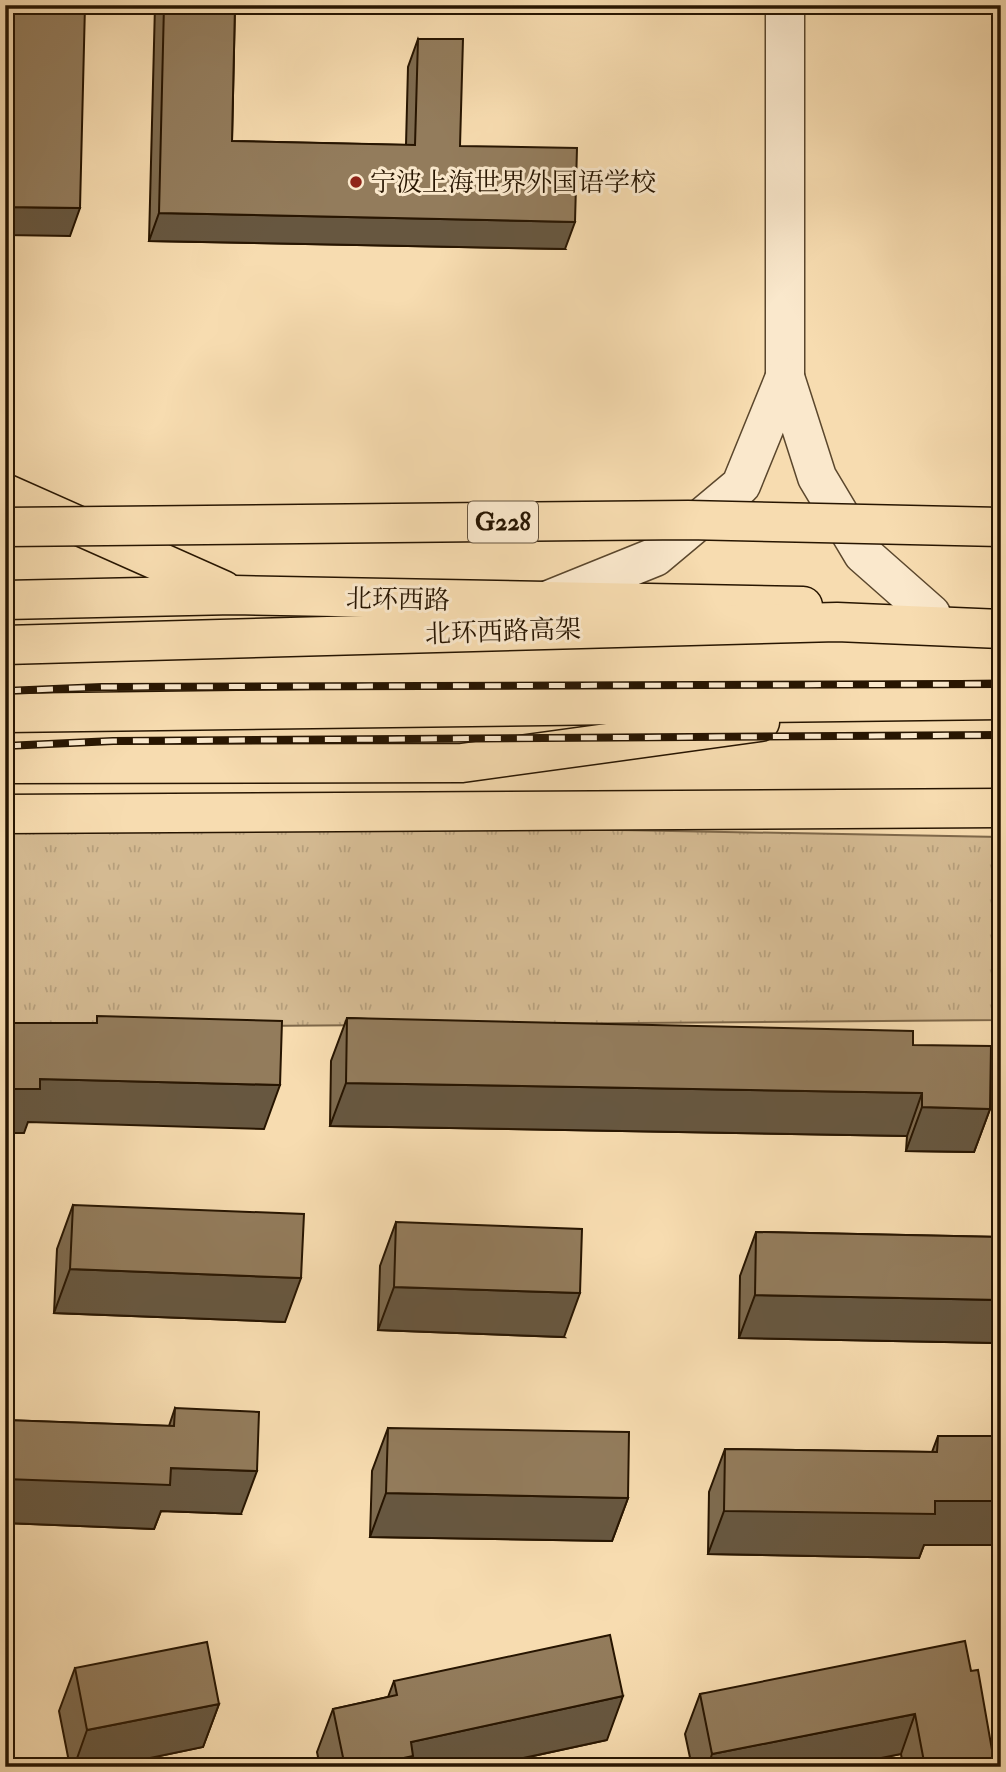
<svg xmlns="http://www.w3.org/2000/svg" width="1006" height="1772" font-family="'IM FELL Double Pica','Noto Serif SC',serif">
	<defs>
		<pattern id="park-tufts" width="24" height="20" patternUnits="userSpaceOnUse" patternTransform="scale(1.75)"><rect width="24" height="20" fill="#d4ba92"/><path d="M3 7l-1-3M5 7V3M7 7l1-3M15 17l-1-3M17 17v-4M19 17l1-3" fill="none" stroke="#b69f7c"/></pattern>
	</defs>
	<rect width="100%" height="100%" fill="#f7dcb0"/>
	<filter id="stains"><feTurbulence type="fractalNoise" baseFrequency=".00286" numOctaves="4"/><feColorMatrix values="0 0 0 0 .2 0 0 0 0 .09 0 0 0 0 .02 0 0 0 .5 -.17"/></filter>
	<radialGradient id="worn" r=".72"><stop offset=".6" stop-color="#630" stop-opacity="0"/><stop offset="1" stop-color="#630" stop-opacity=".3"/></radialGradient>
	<path fill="url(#park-tufts)" stroke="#7e684a" stroke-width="2" d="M567,829L1001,837V1020L5,1028V832Z"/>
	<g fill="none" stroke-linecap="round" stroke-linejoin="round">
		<g stroke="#5b472d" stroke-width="41">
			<g id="street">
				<path d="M785,5V377"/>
				<path d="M546,601L655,557L741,485L785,377L817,477L863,554L931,614"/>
			</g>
		</g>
		<g stroke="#271501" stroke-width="41">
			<g id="primary">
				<path d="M5,493L223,590"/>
				<path d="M5,600L234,595L803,606"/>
				<path d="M5,814L1001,808"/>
			</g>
		</g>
		<g stroke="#271501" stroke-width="41">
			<g id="highway">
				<path d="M5,645L837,622L1001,629"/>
				<path d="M5,713L1001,700"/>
				<path d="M5,764L462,763L760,722"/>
			</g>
		</g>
		<use href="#street" stroke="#fae8cc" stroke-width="38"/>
		<use href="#primary" stroke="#f7dcb0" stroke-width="38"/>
		<use href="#highway" stroke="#f7dcb0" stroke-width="38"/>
		<g stroke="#271501" stroke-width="8">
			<g id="rail">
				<path d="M5,691L102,687L1001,684"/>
				<path d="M5,746L113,741L1001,735"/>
			</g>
		</g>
		<use href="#rail" stroke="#fae8cc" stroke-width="5" stroke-dasharray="16" stroke-linecap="butt"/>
		<g stroke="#271501" stroke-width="41" stroke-linecap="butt">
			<path id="highway-bridge" d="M5,527L688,520L1001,527"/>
		</g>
		<use href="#highway-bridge" stroke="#f7dcb0" stroke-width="38"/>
	</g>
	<g fill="#7e6b4f" stroke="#271501" stroke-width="2">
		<path d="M155,5H235L232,141L406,145L408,67L418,39L460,146L565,249L149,241Z"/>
		<path d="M347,1018L913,1045L990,1109L974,1152L906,1151L907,1136L330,1126L331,1061Z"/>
		<path d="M73,1205L285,1322L54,1313L57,1249Z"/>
		<path d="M396,1222L564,1337L378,1330L380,1266Z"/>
		<path d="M756,1232L1001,1237V1331L996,1343L739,1338L740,1276Z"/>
		<path d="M175,1408L241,1514L161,1511L154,1529L5,1523V1420L169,1426Z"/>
		<path d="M388,1428L628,1498L612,1541L370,1537L372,1471Z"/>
		<path d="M938,1436H1001V1532L996,1545H924L919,1558L708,1554L709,1492L725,1449L932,1452Z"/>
		<path d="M75,1668L219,1704L203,1747L107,1767H70L59,1711Z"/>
		<path d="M971,1671L995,1767H903L901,1754L837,1767H692L685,1734L700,1694Z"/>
		<path d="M394,1681L607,1740L482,1767H320L317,1752L333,1709L388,1697Z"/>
	</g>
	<g fill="#675740" stroke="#271501" stroke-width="2">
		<path d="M5,207L80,208L70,236L5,235Z"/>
		<path d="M159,213L575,222L565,249L149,241Z"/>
		<path d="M40,1079L280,1085L264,1129L28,1122L24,1133H5V1089Z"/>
		<path d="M346,1083L922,1093L907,1136L330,1126Z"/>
		<path d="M922,1107L990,1109L974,1152L906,1151Z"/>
		<path d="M70,1269L301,1278L285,1322L54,1313Z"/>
		<path d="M394,1287L580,1293L564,1337L378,1330Z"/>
		<path d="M755,1295L1001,1300V1331L996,1343L739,1338Z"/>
		<path d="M171,1468L257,1471L241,1514L161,1511L154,1529L5,1523V1479Z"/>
		<path d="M386,1493L628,1498L612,1541L370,1537Z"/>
		<path d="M935,1501H1001V1532L996,1545H924L919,1558L708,1554L724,1511Z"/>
		<path d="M623,1696L607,1740L482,1767H362L411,1742Z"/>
		<path d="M219,1704L203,1747L107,1767H74L87,1730Z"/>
		<path d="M915,1714L901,1754L837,1767H708L712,1754Z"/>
	</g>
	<g fill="#937c5c" stroke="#271501" stroke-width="2">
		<path d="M5,5H85L80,208L5,207Z"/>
		<path d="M164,5H235L232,141L415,145L418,39H463L460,146L577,148L575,222L159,213Z"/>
		<path d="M97,1016L282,1021L280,1085L40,1079V1089H5V1023H97Z"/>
		<path d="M347,1018L913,1031V1045L991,1046L990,1109L922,1107V1093L346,1083Z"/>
		<path d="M73,1205L304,1214L301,1278L70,1269Z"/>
		<path d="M396,1222L582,1229L580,1293L394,1287Z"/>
		<path d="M756,1232L1001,1237V1300L755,1295Z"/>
		<path d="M175,1408L259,1412L257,1471L171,1468L170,1485L5,1479V1420L174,1426Z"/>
		<path d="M388,1428L629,1432L628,1498L386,1493Z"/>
		<path d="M938,1436H1001V1501H935V1514L724,1511L725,1449L937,1452Z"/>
		<path d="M610,1635L623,1696L411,1742L413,1756L362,1767H345L333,1709L397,1695L394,1681Z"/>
		<path d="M965,1641L971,1671L978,1670L995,1767H925L915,1714L712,1754L700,1694Z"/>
		<path d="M207,1642L219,1704L87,1730L75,1668Z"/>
	</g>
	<circle fill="#8f2418" stroke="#fae8cc" stroke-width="2.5" cx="356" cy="182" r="7"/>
	<g text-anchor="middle" stroke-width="6" stroke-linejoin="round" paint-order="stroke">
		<rect fill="#fae8cc" stroke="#66543e" stroke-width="2" x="468" y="501.5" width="70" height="41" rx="5"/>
		<g font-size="24" font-weight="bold" fill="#271501">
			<text x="503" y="530">G228</text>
		</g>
		<g font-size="26" fill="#271501" stroke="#fae8cc" text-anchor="start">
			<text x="370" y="191">宁波上海世界外国语学校</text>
		</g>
		<g font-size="26" fill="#271501" stroke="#fae8cc">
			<text transform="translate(398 599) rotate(1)" y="9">北环西路</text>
			<text transform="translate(503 631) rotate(-2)" y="9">北环西路高架</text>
		</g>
	</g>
	<rect width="1006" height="1772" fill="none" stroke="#f7dcb0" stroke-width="28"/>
	<rect x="7" y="7" width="992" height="1758" fill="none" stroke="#271501" stroke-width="3.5"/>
	<rect x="14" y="14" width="978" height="1744" fill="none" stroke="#271501" stroke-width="2"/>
	<rect width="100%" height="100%" filter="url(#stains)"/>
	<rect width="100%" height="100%" fill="url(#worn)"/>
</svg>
